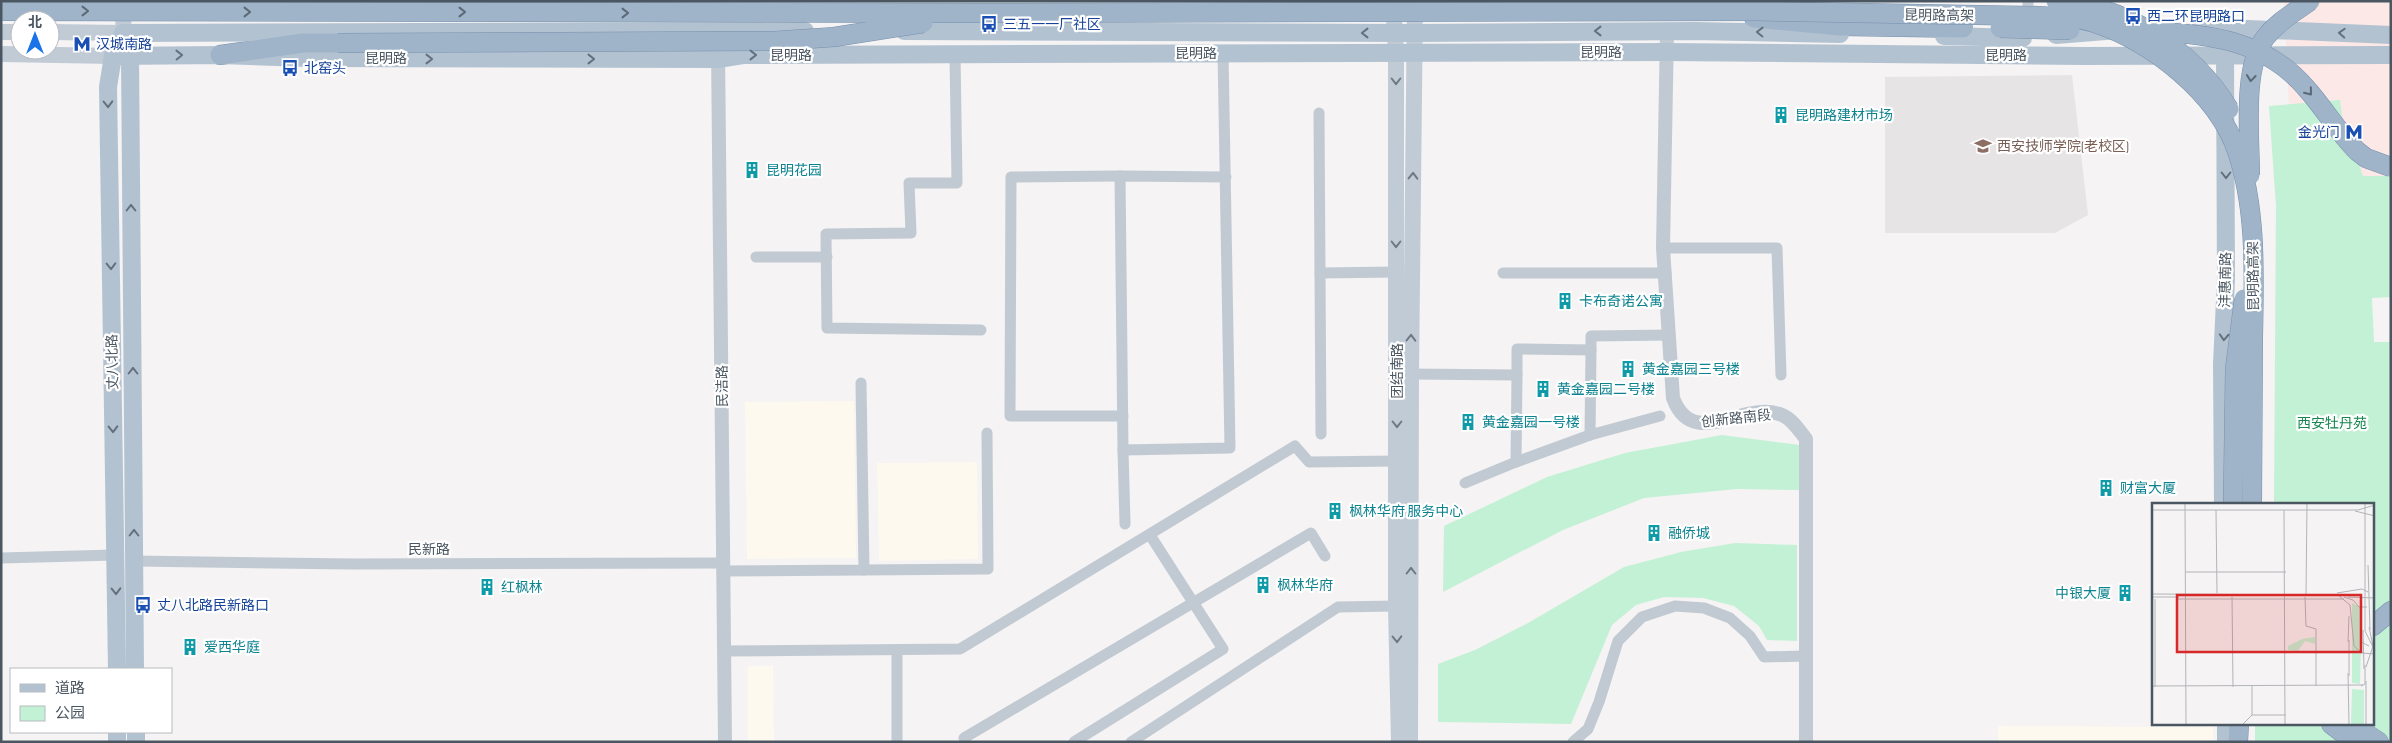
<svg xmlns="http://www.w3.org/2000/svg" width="2392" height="743" font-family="'Sofia Sans Condensed','Noto Sans SC',sans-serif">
	<rect width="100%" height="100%" fill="#f5f3f3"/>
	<g fill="#fdf9ef">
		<path d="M854,401L856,558L747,559L745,402Z"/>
		<path d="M977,462L978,559L879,561L877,463Z"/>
		<path d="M748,666H773L774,742H748Z"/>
		<path d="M1998,726L2213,727V742H1998Z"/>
	</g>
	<path fill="#e6e4e5" d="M2072,75L2088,215L2055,233H1885V77Z"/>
	<path fill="#fce8e6" d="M2284,1H2391V180L2292,170Z"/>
	<g fill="#c3f1d5">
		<path d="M2340,100L2342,116L2363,176H2391V297L2372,298L2374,342H2391V742H2255V724H2373V504H2274L2276,206L2269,106Z"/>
		<path d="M1722,435L1800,445V490L1737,489L1644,498L1563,530L1443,592L1444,526L1547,477L1625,453Z"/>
		<path d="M1735,543L1797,545V641L1767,640L1759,626L1734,606L1703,598L1664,597L1636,605L1612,625L1571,724L1438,722V664L1475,650L1528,623L1624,567L1681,552Z"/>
	</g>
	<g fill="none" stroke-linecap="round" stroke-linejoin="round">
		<g stroke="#7690ad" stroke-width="20">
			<g id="trunk">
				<path d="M1754,18L1840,26L1963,28"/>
				<path d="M220,55L303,43H338"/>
				<path d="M2373,626L2391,611"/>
				<path d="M2331,724L2354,742"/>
				<path d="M2352,724L2379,742"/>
				<path d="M2238,742L2239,724"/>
			</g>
		</g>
		<g stroke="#c1cad2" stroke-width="11">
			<path d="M2028,1V21"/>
			<path d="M1223,52L1230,448L1123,450L1120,176L1226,177"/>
			<path d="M955,54L957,183H909L911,233L826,234L827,328L981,330"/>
			<path d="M1319,113L1320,273"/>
			<path d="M1120,176L1011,177L1010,416H1123"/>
			<path d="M1663,248H1777L1781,375"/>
			<path d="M756,257H827"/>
			<path d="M1503,273H1666"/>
			<path d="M1411,374L1517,375V349L1591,350V336L1670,335"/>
			<path d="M1321,434L1320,273L1397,272"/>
			<path d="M1590,435L1591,350"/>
			<path d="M1123,450L1125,524"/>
			<path d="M1516,462L1517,375"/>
			<path d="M1465,483L1516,462L1590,435L1660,416"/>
			<path d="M1,558L115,555"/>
			<path d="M134,561L352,564L724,563"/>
			<path d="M864,570L988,569L987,433"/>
			<path d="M723,571L864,570L861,383"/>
			<path d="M724,651L960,649L1295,446L1309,462L1397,461"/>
			<path d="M964,738L1311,533L1325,556"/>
			<path d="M897,742V650"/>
			<path d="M1074,742L1223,649L1150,535"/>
			<path d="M1131,742L1338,607L1396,606"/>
			<path d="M1573,742L1588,729L1599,702L1618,641L1642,617L1675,606L1704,608L1730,618L1750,636L1764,657L1806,656"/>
		</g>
		<g stroke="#c1cad2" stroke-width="14">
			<path d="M1667,31L1663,248L1673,398C1693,452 1744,399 1782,415C1792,419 1799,430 1806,439V742"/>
			<path d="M718,49L725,742"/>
		</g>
		<g stroke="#c1cbd6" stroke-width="16">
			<path d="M1393,1L1396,53V606L1399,742"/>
			<path d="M1,32H20"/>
			<path d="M50,32L123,33L124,1"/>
			<path d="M1,54L113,56"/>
			<path d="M1410,742L1411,374L1415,1"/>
		</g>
		<g stroke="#b3c2d1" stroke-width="18">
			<path d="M2196,29H2248L2391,35"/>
			<path d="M904,31L1415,33L1695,31L1840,34"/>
			<path d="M2056,35L2118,30"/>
			<path d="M1944,36L2023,38"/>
			<path d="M133,45L130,56L135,669"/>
			<path d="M113,56L220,55L308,58L718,59L743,55L1666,52L2084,56L2391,55"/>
			<path d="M2223,504L2222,364L2226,279L2225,56"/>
			<path d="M117,669L108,87L113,56L123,33L805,31"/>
			<path d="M117,732V742"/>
			<path d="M136,732V742"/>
			<path d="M2226,742V724"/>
		</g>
		<use href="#trunk" stroke="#9fb4c9" stroke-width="19"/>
		<g stroke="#7690ad" stroke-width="20" stroke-linecap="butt">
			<g id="trunk-bridge">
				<path d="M2056,1C2126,5 2193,50 2229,109"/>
				<path d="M1,11L983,13L1756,11L2039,16C2058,17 2078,17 2095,23C2152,42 2217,93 2237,151C2257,210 2254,276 2253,338C2253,393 2252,449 2252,504"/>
				<path d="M2000,28L2070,30"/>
				<path d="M2150,32C2209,33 2266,41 2306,88C2324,108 2338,132 2357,151L2366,158L2391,167"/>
				<path d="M338,43L775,41L834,37L923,23"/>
				<path d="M2250,175C2250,138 2242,67 2265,38C2277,22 2295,12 2310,1"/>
				<path d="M2233,504L2235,369L2244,299"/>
			</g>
		</g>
		<use href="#trunk-bridge" stroke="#9fb4c9" stroke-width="19"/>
	</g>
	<defs><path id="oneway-chevron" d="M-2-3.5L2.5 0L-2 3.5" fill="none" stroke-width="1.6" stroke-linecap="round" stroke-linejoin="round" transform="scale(1.25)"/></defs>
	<g stroke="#5b6976">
		<use href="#oneway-chevron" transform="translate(85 11)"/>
		<use href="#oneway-chevron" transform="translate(247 12)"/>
		<use href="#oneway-chevron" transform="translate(462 12)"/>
		<use href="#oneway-chevron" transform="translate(625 13)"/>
		<use href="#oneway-chevron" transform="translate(2251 78) rotate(96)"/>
		<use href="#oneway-chevron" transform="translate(2309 92) rotate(51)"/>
	</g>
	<g stroke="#64717d">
		<use href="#oneway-chevron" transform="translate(1598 31) rotate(180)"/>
		<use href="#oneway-chevron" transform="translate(1760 32) rotate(-179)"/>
		<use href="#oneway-chevron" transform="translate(1365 33) rotate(-180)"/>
		<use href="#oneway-chevron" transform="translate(2342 33) rotate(-177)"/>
		<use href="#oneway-chevron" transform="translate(179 55) rotate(-1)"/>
		<use href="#oneway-chevron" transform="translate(753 55)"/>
		<use href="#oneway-chevron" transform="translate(429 59)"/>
		<use href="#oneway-chevron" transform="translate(591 59)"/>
		<use href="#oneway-chevron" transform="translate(108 104) rotate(89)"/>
		<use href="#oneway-chevron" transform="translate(2226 175) rotate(90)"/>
		<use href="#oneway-chevron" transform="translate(131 208) rotate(-90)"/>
		<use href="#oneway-chevron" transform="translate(111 266) rotate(89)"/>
		<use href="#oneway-chevron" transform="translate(2224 337) rotate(93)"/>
		<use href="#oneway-chevron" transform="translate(133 371) rotate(-90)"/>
		<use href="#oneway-chevron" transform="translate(113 429) rotate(89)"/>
		<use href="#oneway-chevron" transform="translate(134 533) rotate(-90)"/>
		<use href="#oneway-chevron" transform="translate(116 591) rotate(89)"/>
	</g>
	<g stroke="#6e7984">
		<use href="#oneway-chevron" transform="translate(1396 81) rotate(90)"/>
		<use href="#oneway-chevron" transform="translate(1413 176) rotate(-89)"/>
		<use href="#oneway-chevron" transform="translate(1396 244) rotate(90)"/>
		<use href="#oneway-chevron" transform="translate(1411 338) rotate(-89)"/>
		<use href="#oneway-chevron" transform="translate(1397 424) rotate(90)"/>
		<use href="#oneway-chevron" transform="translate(1411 571) rotate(-90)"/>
		<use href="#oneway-chevron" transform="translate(1397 639) rotate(89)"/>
	</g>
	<defs>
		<g id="bus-bare" transform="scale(1.35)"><path d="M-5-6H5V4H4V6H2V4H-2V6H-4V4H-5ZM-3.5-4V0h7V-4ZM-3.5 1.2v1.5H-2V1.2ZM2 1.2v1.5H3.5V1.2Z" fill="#1a4fb4" stroke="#fff" stroke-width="2.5" paint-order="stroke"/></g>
		<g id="metro-bare" transform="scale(1.35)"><path d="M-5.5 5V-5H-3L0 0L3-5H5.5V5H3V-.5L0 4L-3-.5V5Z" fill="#1a4fb4" stroke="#fff" stroke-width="2.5" paint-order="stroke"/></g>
		<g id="building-bare" transform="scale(1.35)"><path d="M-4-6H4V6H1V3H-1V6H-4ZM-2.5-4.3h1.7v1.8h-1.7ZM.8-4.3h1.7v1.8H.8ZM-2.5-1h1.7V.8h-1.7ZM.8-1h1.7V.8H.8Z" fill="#0f9aa8" stroke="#fff" stroke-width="2.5" paint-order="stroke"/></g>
		<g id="university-bare" transform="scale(1.35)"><path d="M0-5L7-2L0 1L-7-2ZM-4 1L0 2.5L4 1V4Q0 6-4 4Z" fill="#8d6e63" stroke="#fff" stroke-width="2.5" paint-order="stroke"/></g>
	</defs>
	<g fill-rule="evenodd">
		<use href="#bus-bare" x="2133" y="16"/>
		<use href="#bus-bare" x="989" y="24"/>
		<use href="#metro-bare" x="82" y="44"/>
		<use href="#bus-bare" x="290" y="68"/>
		<use href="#building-bare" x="1781" y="115"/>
		<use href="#metro-bare" x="2354" y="132"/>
		<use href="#university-bare" x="1983" y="146"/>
		<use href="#building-bare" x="752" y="170"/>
		<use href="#building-bare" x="1565" y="301"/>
		<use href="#building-bare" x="1628" y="369"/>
		<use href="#building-bare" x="1543" y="389"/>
		<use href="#building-bare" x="1468" y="422"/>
		<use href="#building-bare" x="2106" y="488"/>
		<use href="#building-bare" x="1335" y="511"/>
		<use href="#building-bare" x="1654" y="533"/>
		<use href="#building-bare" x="1263" y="585"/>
		<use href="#building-bare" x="487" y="587"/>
		<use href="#building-bare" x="2125" y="593"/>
		<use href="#bus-bare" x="143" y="605"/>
		<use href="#building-bare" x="190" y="647"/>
	</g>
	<g text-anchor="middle" stroke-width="4.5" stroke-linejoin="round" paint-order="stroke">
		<g font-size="14" fill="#4a5661" stroke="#fff">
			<text transform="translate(1939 15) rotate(1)" y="5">昆明路高架</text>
			<text x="1601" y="57">昆明路</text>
			<text x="1196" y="58">昆明路</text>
			<text x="791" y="60">昆明路</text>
			<text x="2006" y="60">昆明路</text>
			<text x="386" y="63">昆明路</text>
			<text transform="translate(2253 276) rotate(-91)" y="5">昆明路高架</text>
			<text transform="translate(2225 280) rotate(-89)" y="5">沣惠南路</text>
			<text transform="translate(112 362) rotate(-91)" y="5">丈八北路</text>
			<text transform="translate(1397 371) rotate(-90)" y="5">团结南路</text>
			<text transform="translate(722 386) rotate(-91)" y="5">民洁路</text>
			<text transform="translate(1736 418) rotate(-6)" y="5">创新路南段</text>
			<text x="429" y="554">民新路</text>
		</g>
		<g font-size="14" fill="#164399" stroke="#fff" text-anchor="start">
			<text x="2147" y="21">西二环昆明路口</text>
			<text x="1003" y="29">三五一一厂社区</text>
			<text x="96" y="49">汉城南路</text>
			<text x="304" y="73">北窑头</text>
			<text x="2340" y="137" text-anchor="end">金光门</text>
			<text x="157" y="610">丈八北路民新路口</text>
		</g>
		<g font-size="14" fill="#0d838f" stroke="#fff" text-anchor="start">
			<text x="1795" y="120">昆明路建材市场</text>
			<text x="766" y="175">昆明花园</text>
			<text x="1579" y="306">卡布奇诺公寓</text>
			<text x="1642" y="374">黄金嘉园三号楼</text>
			<text x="1557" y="394">黄金嘉园二号楼</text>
			<text x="1482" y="427">黄金嘉园一号楼</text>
			<text x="2120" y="493">财富大厦</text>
			<text x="1349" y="516">枫林华府 服务中心</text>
			<text x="1668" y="538">融侨城</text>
			<text x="1277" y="590">枫林华府</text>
			<text x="501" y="592">红枫林</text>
			<text x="2111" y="598" text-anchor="end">中银大厦</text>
			<text x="204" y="652">爱西华庭</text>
		</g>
		<g font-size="14" fill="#785e54" stroke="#fff" text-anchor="start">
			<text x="1997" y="151">西安技师学院(老校区)</text>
		</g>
		<g font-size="14" fill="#17864f" stroke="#fff">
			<text x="2332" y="428">西安牡丹苑</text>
		</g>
	</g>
	<g transform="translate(2152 503)">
		<rect width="222" height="222" fill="#f5f3f3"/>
		<path d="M200,100L210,105L208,181L200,180ZM163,134V141L153,138L146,148L136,147V143L150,136ZM200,186L212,187V222H199Z" fill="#c3f1d5"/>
		<path fill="none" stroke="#b1b4b9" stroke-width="1" d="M33,0L34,222M213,0V128L223,148M0,7H206L223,2M64,7L65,90M132,7L133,222M203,8L223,13M216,62L218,127M34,69H134M185,90L210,86L216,89M0,91L186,92L198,102L202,143L210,150L223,151M154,91L155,0M0,94H27M80,94L81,184M153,94L154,123L164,126V183M192,94L201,97L207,104H215M196,94L223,95M26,96H192M211,127L212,166M196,139L197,113M209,149V139L217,143M214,164L221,143L217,124M196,170L197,222M197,173V137M0,183L211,182M209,183L213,181V162M3,184V96M100,212H134M90,222L100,212V183M214,222V178"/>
		<path fill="#d62828" fill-opacity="0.15" stroke="#d62828" stroke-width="2.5" d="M25,92H209V149H25Z"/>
		<rect width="222" height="222" fill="none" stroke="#4a5661" stroke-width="2.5"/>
	</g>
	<rect width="2392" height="743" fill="none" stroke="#4a5661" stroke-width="5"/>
	<rect x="10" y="668" width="162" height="65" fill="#ffffff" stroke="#b7bbc0"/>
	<rect x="20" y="684" width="25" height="8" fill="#b3c2d1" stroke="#b7bbc0"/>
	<text x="55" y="693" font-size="15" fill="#4a5661">道路</text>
	<rect x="20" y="706" width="25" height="15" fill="#c3f1d5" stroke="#b7bbc0"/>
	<text x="55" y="718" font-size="15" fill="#4a5661">公园</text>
	<g transform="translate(35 35)"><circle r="24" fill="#ffffff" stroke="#b7bbc0"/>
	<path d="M0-4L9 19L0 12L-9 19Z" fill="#1a73e8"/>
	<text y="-8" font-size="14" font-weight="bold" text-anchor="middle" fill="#4a5661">北</text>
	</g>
</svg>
